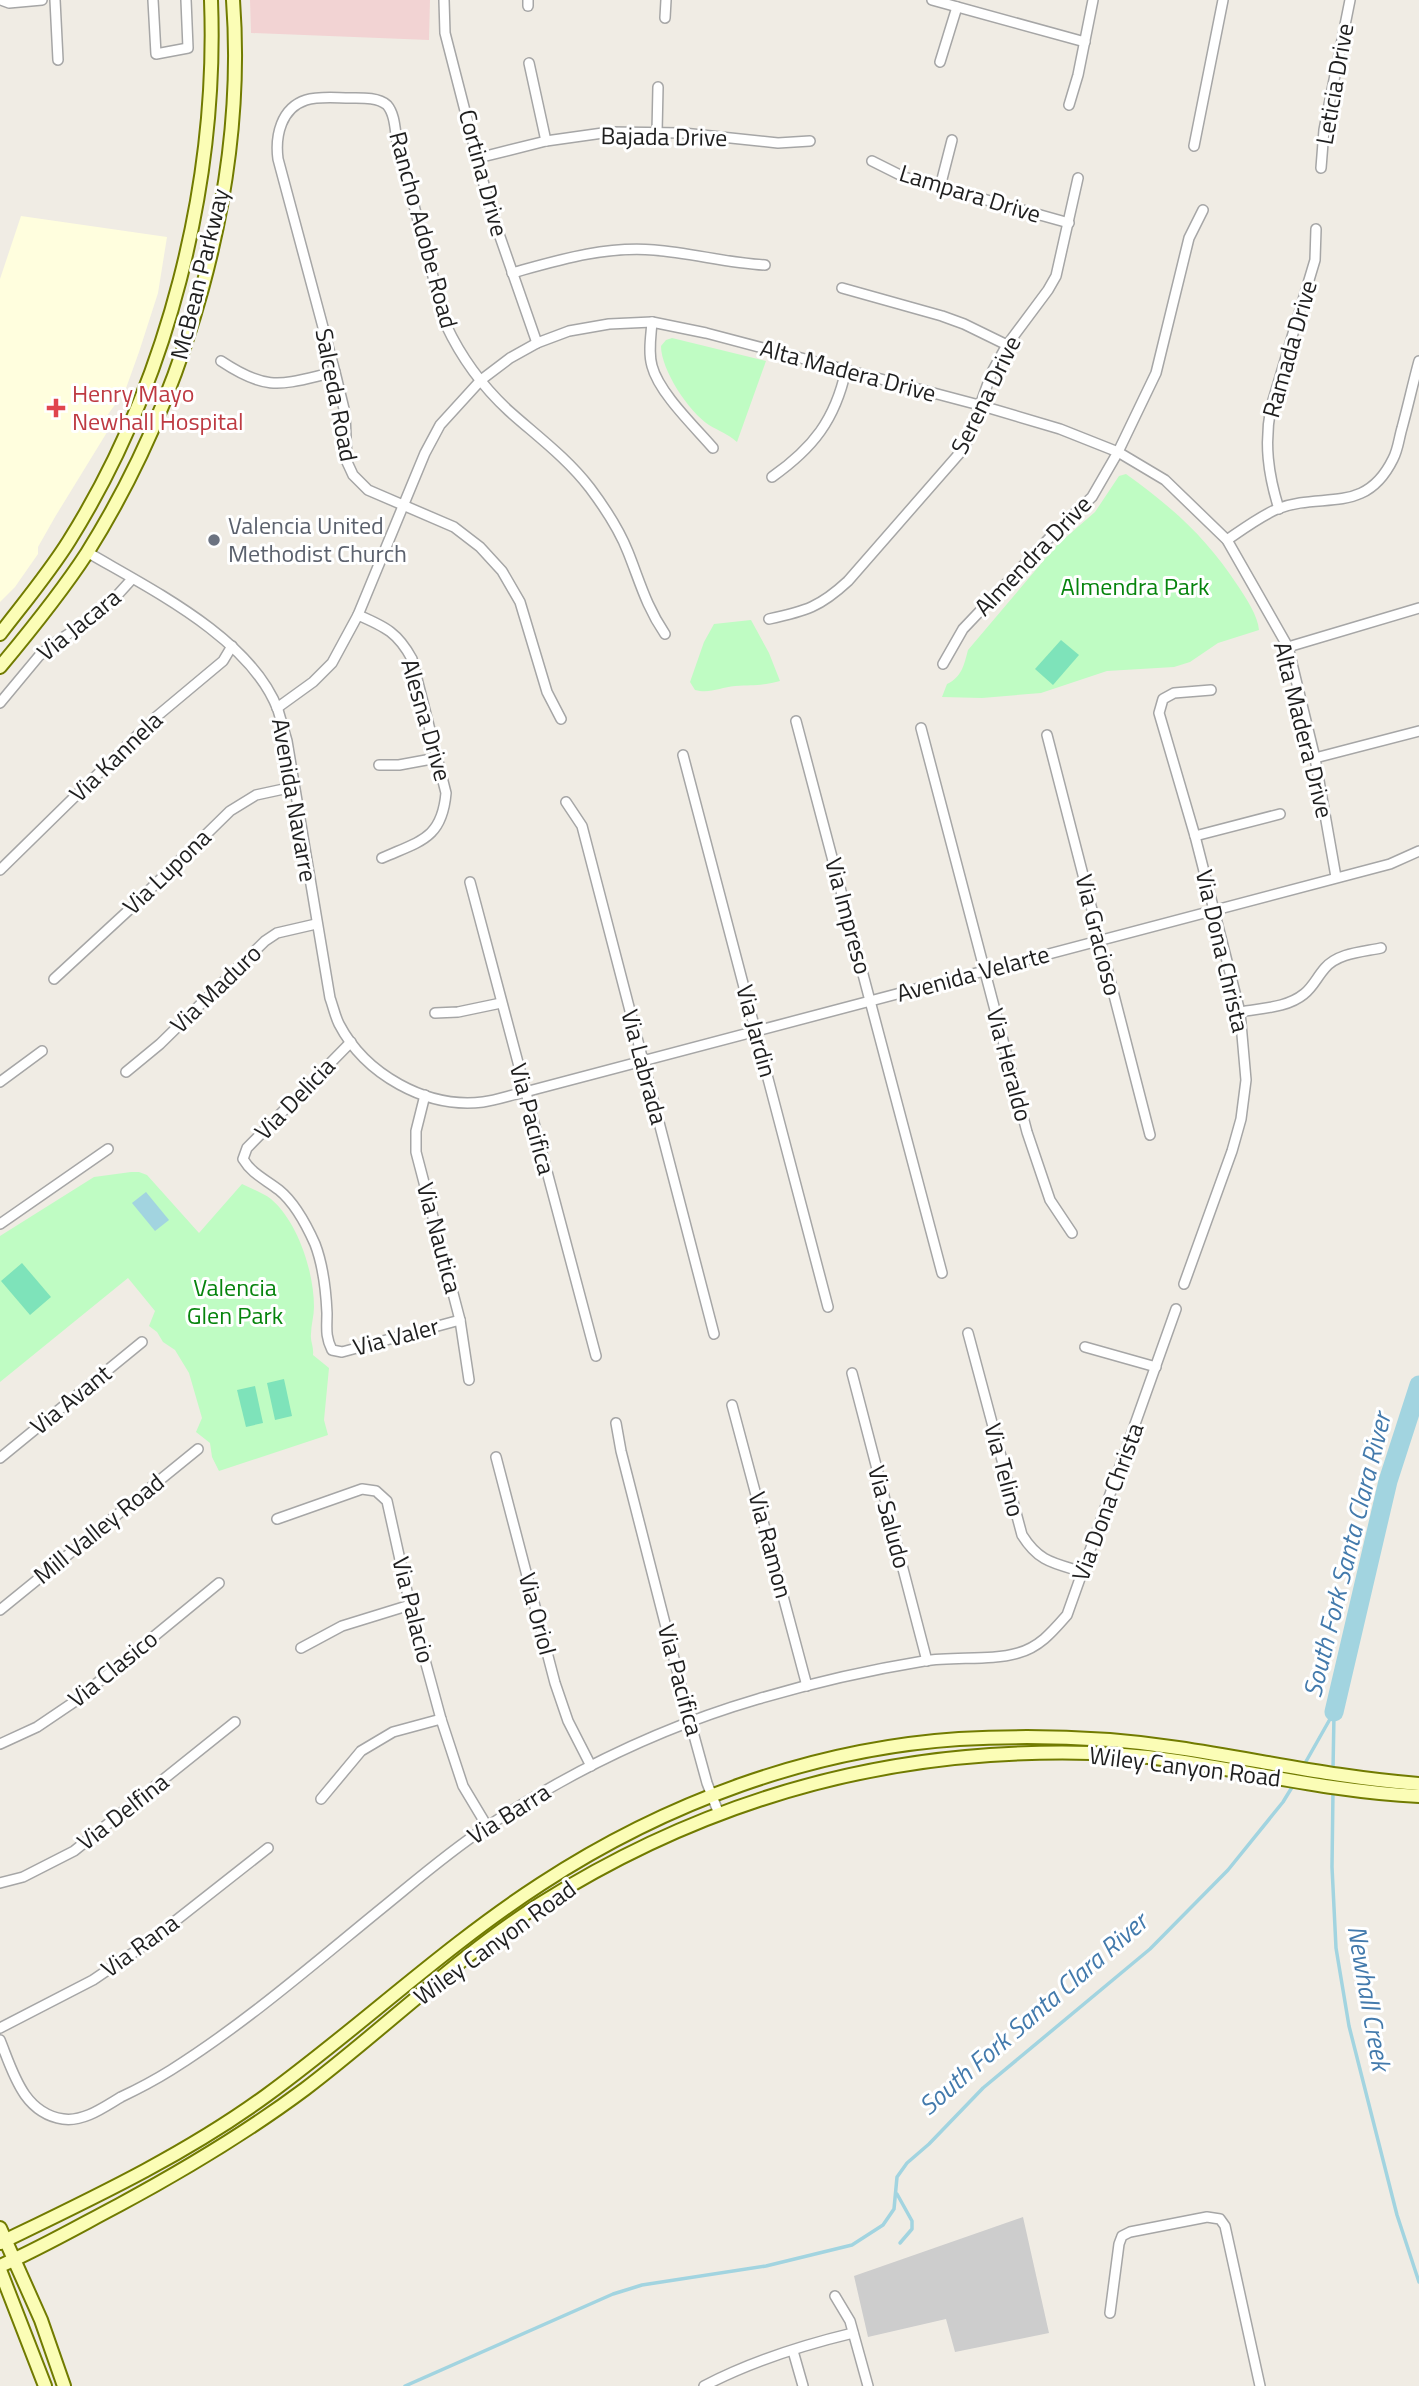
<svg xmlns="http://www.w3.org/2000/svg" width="1419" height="2386" font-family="'Titillium Web',sans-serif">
	<rect width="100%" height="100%" fill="#f0ece4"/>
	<path fill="#f2d3d3" d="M250,0H430L429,40L251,33Z"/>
	<path fill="#fffede" d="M21,216L167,237L158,293L139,352L125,391L101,424L109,429L55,517L38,547V554L15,587L0,602V279Z"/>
	<path fill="#cdcdcd" d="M1023,2217L1049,2333L955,2352L946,2319L868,2337L854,2276Z"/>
	<g fill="#bffcc3">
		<path d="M672,338L766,361L737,442C728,434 719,431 709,425C689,412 661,370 661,346L666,340Z"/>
		<path d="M1126,474C1173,508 1206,537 1238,586C1246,598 1258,616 1259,630L1218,643L1190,662L1174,667L1107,671L1041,693L982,698L942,697L947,684C962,677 964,665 968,650L1056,546L1095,512L1119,476Z"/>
		<path d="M751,620L769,653L780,681C762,686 753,685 735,686C721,687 710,694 695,690L690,682L704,642L714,624Z"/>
		<path d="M131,1172H139L147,1175L199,1233L242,1184C252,1189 263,1193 271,1199C298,1222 314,1272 314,1307C314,1316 311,1325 311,1334C310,1341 314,1347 313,1355L329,1368L324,1420L328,1435L219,1471L212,1457L210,1443L196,1432L202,1418L189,1373L175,1350L163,1342L157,1332L149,1326L155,1311L128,1278L0,1382V1236L94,1177Z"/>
	</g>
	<g fill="#7ee3ba">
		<path d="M1061,640L1079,655L1053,685L1035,669Z"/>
		<path d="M22,1263L51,1297L30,1315L1,1281Z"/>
		<path d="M284,1379L292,1416L275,1420L267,1383Z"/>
		<path d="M255,1386L263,1423L246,1427L237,1390Z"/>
	</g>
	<path fill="#a2d4e0" d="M146,1192L169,1220L155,1231L132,1203Z"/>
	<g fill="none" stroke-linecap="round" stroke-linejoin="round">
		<g stroke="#a2d4e0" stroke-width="3.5">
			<path d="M1304,1765L1334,1712"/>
			<path d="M1333,1770L1334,1714"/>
			<path d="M1333,1791L1332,1867L1336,1948L1349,2026L1397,2215L1419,2282"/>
			<path d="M897,2194L912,2221V2229L900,2243"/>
			<path d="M405,2386L613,2294L642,2285L766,2266L852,2245L883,2225L894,2209L897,2177L907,2163L929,2144L983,2088L1150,1949L1228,1870L1283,1802L1294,1784"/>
		</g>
		<path stroke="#a2d4e0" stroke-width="19" d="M1334,1712L1388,1481L1419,1385"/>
		<g stroke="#a6a6a6" stroke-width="12">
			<g id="street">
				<path d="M1,0L9,3L42,0"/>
				<path d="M55,0L58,60"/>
				<path d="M153,0L156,54L188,48L186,0"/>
				<path d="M444,0L445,33L490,208L537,343"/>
				<path d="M932,0L1085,42"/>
				<path d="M528,6V0"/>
				<path d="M665,18L666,0"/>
				<path d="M940,62L957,7"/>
				<path d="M529,63L546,141"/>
				<path d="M1069,105L1078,75L1093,0"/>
				<path d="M657,132L658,87"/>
				<path d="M1194,146L1223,0"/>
				<path d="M478,158L546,141L610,132L683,133L778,143L810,141"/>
				<path d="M872,161L904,177L1069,223"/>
				<path d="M1321,168L1324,130L1350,0"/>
				<path d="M940,187L952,140"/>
				<path d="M512,273C559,260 604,246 654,250C692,253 727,263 765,265"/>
				<path d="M842,288L942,316L964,324L1007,345"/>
				<path d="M652,322C651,336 648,352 652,366C659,393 695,427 713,448"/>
				<path d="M221,361C269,393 282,384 335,372"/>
				<path d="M772,477C813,448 835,420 846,370"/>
				<path d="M1279,509C1268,474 1264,443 1271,407L1315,260L1316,229"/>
				<path d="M1227,540C1243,529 1259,517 1277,509C1323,491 1365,516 1393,459C1398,450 1399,438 1402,428C1408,406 1413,383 1419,361"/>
				<path d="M87,552C150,589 251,638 278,710C281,720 284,731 287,741L330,998C333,1006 335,1016 339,1024C365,1074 426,1109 483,1102C497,1100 511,1095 525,1092L1390,864L1419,851"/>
				<path d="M358,615C386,627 398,633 412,659L446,793C442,839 420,841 382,858"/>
				<path d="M769,619C806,611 820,607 848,581L965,447L992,372L1007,345L1048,290L1056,276L1078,178"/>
				<path d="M1288,647L1419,608"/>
				<path d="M943,664L963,629L1058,529L1092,497L1118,452L1156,373L1189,238L1203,210"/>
				<path d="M0,703L39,656L53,644L102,612L132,579"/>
				<path d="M277,708L313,682L332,663L358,615L425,453L440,425L481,380L510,358L537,343L569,331L609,324L652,322L706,333L979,405L1060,429L1118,452L1165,480L1227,540L1288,647L1315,758L1336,877"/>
				<path d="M561,719L547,692L520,602L502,571L480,547L454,527L368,490L353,475L347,462L345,413L335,372L278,159C275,136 281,108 306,100C319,96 336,98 350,98C361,98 378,97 387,105C395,114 395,130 397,142L446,325C461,357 483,387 509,411C537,436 567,458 590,488C605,508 619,529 628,552C640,582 646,606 665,634"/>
				<path d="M796,721L942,1273"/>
				<path d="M921,728L1027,1132L1050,1200L1072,1233"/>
				<path d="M1047,735L1150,1135"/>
				<path d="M683,755L828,1307"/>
				<path d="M1315,758L1419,731"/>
				<path d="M379,765H399L437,758"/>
				<path d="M566,802L582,826L714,1334"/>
				<path d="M1195,836L1280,814"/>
				<path d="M0,870L156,717L223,661L232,646"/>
				<path d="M470,882L596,1356"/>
				<path d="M54,979L131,908L230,811L256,795L293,787"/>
				<path d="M1240,1012C1261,1008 1287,1008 1304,994C1313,987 1317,977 1325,968C1338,953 1362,952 1381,948"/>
				<path d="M435,1013L458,1012L501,1003"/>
				<path d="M351,1042L247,1148L243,1159C252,1174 265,1179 279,1190C295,1203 307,1226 315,1244C323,1265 326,1291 327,1313C327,1328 325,1336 332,1350L342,1352L460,1320"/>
				<path d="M126,1072L160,1044L265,941L277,933L316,924"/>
				<path d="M0,1082L42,1051"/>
				<path d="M425,1095L416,1131V1152L460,1320L469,1380"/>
				<path d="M0,1224L108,1149"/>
				<path d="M1184,1284L1232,1151L1241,1119L1246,1080L1240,1012L1195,836L1159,713L1163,699L1174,693L1211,690"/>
				<path d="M968,1333L1022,1535C1039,1562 1053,1563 1083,1572"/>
				<path d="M1085,1347L1156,1367"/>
				<path d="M852,1373L927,1661"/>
				<path d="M732,1405L807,1686"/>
				<path d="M616,1423L621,1451L690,1721L707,1783L719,1814"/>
				<path d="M496,1457L555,1683L568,1721L591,1766"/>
				<path d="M0,1458L142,1342"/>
				<path d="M277,1519L362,1489L376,1491L387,1501L410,1605L441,1719L463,1786L487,1826"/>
				<path d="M0,1610L198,1449"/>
				<path d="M301,1648L342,1626L410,1605"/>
				<path d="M0,1744L37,1727L74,1702L219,1583"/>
				<path d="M321,1799L361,1751L393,1732L441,1719"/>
				<path d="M0,1883L23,1877L74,1851L235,1722"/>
				<path d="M0,2028L93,1980L146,1944L268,1848"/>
				<path d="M0,2040C13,2072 23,2113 63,2119C84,2122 104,2107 121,2097C138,2089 155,2080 171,2070C244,2024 310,1967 376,1913C412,1884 447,1853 485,1828C569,1772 662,1727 758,1699C812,1683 869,1670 924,1661C953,1656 991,1661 1018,1653C1040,1647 1053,1631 1067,1615L1176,1309"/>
				<path d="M835,2296L850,2321L868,2386"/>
				<path d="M1110,2313L1119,2244L1122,2236L1130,2232L1207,2217L1220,2219L1225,2226L1260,2386"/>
				<path d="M793,2351L803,2386"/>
				<path d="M704,2386C750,2362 803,2345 853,2333"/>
			</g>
		</g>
		<g stroke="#717b00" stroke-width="16">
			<g id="secondary">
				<path d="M0,634C23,604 49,573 69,541C168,383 218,184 211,0"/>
				<path d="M0,667C30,631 61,593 87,553C186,395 247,187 233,0"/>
				<path d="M0,2228L41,2320L64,2386"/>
				<path d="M0,2243C91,2199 185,2155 267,2095C360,2027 444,1947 541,1884C665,1803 810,1749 959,1739C1032,1735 1106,1737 1178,1748C1259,1760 1338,1778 1419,1784"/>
				<path d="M0,2266C41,2248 79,2226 119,2205C184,2170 246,2133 305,2089C384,2029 456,1958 540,1904C678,1817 827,1766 990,1755C1049,1751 1112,1751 1170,1760C1253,1772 1335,1792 1419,1796"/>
				<path d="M0,2270L45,2386"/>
			</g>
		</g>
		<use href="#street" stroke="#fff" stroke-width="9"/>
		<use href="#secondary" stroke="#fbfdb6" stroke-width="12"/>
	</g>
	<path fill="#e0444e" stroke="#fff" stroke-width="2.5" d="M52.5 397.5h7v7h7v7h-7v7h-7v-7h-7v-7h7z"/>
	<circle fill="#6b7280" stroke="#fff" stroke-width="2.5" cx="214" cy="540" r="7"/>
	<g text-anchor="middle" stroke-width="6" stroke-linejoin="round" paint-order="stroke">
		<g font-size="24" fill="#1f1f1f" stroke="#fff">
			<text transform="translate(1335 84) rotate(-80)" y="8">Leticia Drive</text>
			<text transform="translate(664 137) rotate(1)" y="8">Bajada Drive</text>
			<text transform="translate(483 173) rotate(75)" y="8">Cortina Drive</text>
			<text transform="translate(970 194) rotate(17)" y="8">Lampara Drive</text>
			<text transform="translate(423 230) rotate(75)" y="8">Rancho Adobe Road</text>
			<text transform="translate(200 274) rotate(-76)" y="8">McBean Parkway</text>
			<text transform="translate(1290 349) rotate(-74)" y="8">Ramada Drive</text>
			<text transform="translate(848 371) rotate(15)" y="8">Alta Madera Drive</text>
			<text transform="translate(336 395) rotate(79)" y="8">Salceda Road</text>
			<text transform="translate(986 395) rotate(-64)" y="8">Serena Drive</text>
			<text transform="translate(1033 556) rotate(-46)" y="8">Almendra Drive</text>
			<text transform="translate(79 625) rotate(-39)" y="8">Via Jacara</text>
			<text transform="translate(426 720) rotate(74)" y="8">Alesna Drive</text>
			<text transform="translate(1303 730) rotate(76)" y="8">Alta Madera Drive</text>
			<text transform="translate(116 757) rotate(-44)" y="8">Via Kannela</text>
			<text transform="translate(294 800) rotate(80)" y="8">Avenida Navarre</text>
			<text transform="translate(167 872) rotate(-44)" y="8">Via Lupona</text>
			<text transform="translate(848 916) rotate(75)" y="8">Via Impreso</text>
			<text transform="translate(1098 935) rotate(76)" y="8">Via Gracioso</text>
			<text transform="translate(1222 951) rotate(77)" y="8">Via Dona Christa</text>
			<text transform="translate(973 974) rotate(-15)" y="8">Avenida Velarte</text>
			<text transform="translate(216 989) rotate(-44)" y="8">Via Maduro</text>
			<text transform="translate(756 1031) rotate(75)" y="8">Via Jardin</text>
			<text transform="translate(1009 1065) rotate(75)" y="8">Via Heraldo</text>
			<text transform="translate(644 1067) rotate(75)" y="8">Via Labrada</text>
			<text transform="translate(295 1099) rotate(-46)" y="8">Via Delicia</text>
			<text transform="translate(532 1119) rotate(75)" y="8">Via Pacifica</text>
			<text transform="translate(439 1238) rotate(75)" y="8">Via Nautica</text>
			<text transform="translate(396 1337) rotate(-15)" y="8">Via Valer</text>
			<text transform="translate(71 1400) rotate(-39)" y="8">Via Avant</text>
			<text transform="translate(1004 1470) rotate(75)" y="8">Via Telino</text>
			<text transform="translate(1108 1502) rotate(-70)" y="8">Via Dona Christa</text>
			<text transform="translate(889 1517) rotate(75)" y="8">Via Saludo</text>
			<text transform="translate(99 1529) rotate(-39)" y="8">Mill Valley Road</text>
			<text transform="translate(770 1545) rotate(75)" y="8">Via Ramon</text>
			<text transform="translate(413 1610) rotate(76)" y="8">Via Palacio</text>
			<text transform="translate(537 1614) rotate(75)" y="8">Via Oriol</text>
			<text transform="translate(113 1669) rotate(-39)" y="8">Via Clasico</text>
			<text transform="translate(680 1680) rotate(75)" y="8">Via Pacifica</text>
			<text transform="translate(1185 1767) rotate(7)" y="8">Wiley Canyon Road</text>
			<text transform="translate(123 1812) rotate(-38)" y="8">Via Delfina</text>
			<text transform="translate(509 1814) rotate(-32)" y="8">Via Barra</text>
			<text transform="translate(495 1943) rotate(-36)" y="8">Wiley Canyon Road</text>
			<text transform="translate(140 1946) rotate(-36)" y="8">Via Rana</text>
		</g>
		<g font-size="24" fill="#be3a42" stroke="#fff" text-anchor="start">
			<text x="72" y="402">Henry Mayo<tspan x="72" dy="28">Newhall Hospital</tspan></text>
		</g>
		<g font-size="24" fill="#5b616d" stroke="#fff" text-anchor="start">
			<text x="228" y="534">Valencia United<tspan x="228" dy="28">Methodist Church</tspan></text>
		</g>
		<g font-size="24" fill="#06840d" stroke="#fff">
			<text x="1135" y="595">Almendra Park</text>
			<text x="235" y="1296">Valencia<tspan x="235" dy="28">Glen Park</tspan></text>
		</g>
		<g font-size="26" font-style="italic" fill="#437aac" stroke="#fff">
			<text transform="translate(1347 1555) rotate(-76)" y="9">South Fork Santa Clara River</text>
			<text transform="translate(1369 1998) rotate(80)" y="9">Newhall Creek</text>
			<text transform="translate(1033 2014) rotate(-41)" y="9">South Fork Santa Clara River</text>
		</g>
	</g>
</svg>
